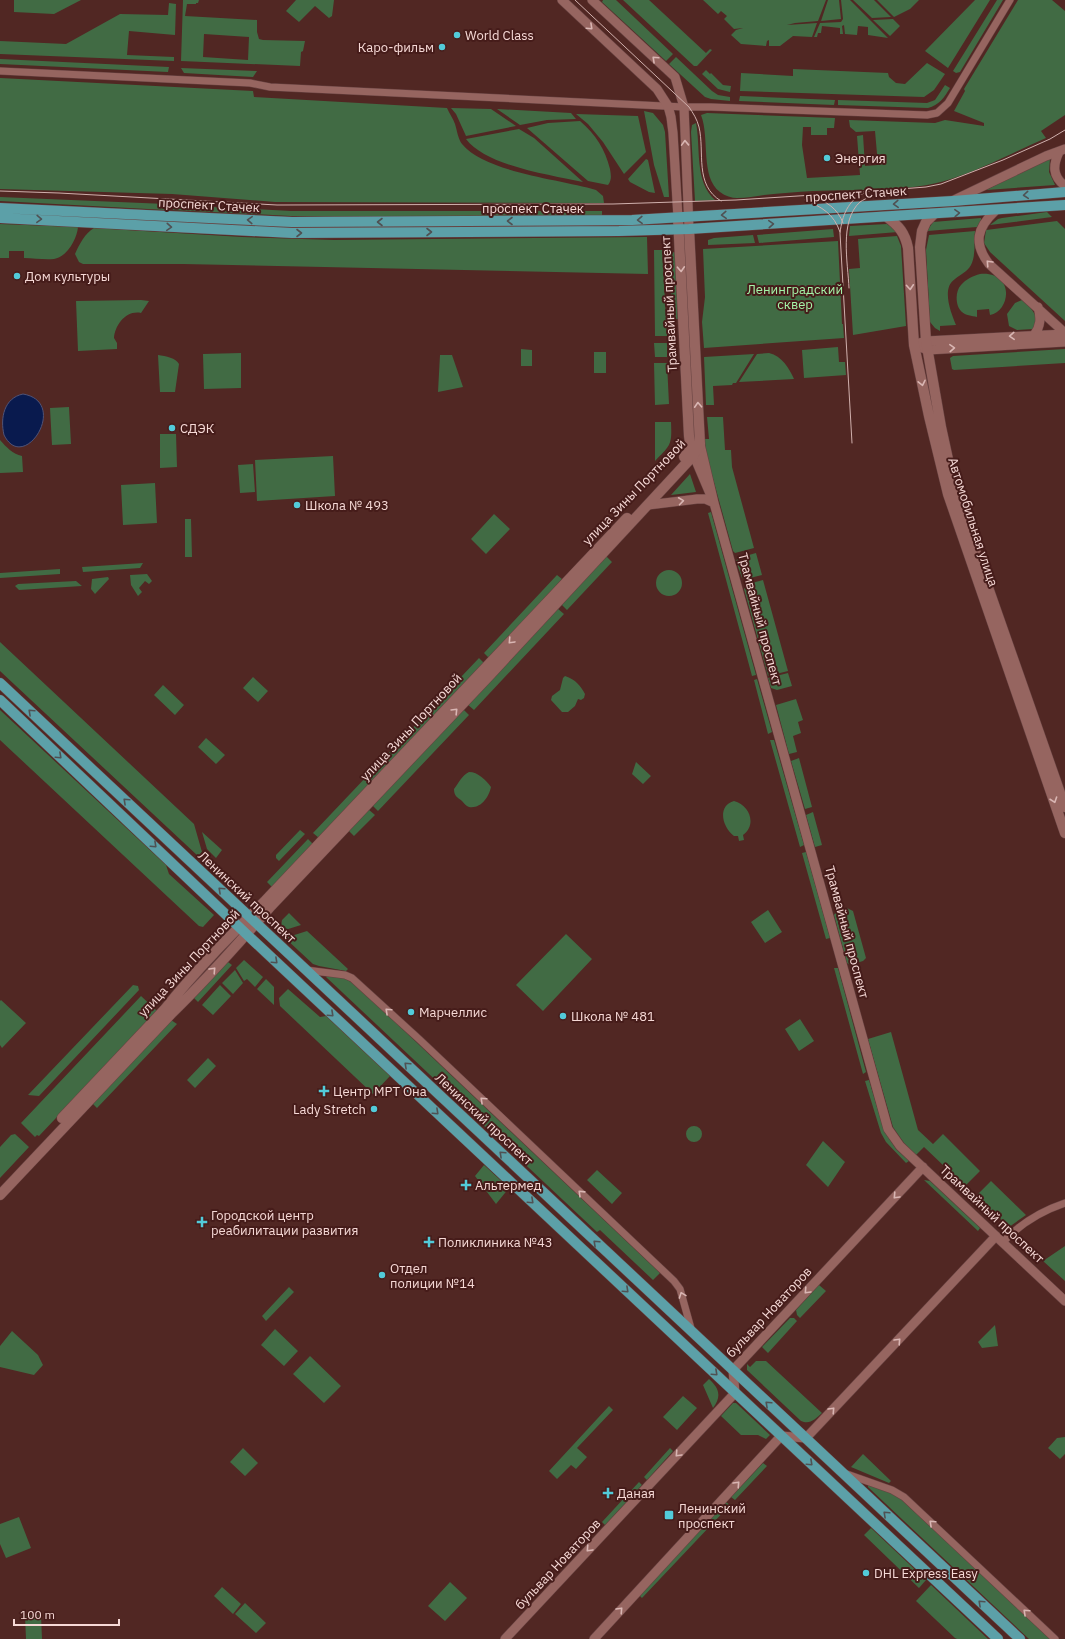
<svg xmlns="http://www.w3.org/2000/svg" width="1065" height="1639" viewBox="0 0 1065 1639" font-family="'IBM Plex Sans',sans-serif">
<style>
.green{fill:#416b44;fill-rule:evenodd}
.water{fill:#091a4e;stroke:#505377}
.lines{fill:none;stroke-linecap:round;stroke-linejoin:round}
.minor-casing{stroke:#674241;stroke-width:8}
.tertiary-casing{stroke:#674241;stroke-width:10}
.secondary-casing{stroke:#674241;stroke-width:11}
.primary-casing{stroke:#674241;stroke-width:11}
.minor{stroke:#966560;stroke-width:7}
.tertiary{stroke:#966560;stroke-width:9}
.secondary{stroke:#966560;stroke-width:10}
.primary{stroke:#5ca0a8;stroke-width:10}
.tram{stroke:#d0b0ad;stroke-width:1}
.oneway{stroke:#d9b6b3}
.oneway2{stroke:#4f5153}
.poi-dot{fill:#52cbd9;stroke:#461c1a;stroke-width:1.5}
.labels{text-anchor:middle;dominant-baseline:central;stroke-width:4;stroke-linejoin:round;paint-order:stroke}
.poi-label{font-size:13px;fill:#f6d9d6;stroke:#461c1a;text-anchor:start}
.street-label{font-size:13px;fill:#f6d9d6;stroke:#461c1a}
.park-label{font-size:13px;fill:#a5f5a9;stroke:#461c1a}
</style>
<rect width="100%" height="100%" fill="#512723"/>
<path class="green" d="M14 0H81L54 14 14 12Z
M183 0H199L198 3H196V4H187L185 16 257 20V32L259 39 263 40 305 41 303 51 301 52 300 66 181 61ZM204 34 249 37 248 60 203 57Z
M296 0H334L332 16 329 18 315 6 299 22 286 11Z
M603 0H616L673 54 666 61 602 2Z
M623 0H649L706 53 710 49 712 50 697 66H694Z
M703 0H826L818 21 795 23 787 25 817 23 812 37 793 36 780 46H769V40L767 41 766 46 741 44 731 35 736 30 743 28 734 29 724 19 727 16 721 11 718 14Z
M828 0H839L841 19 821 21Z
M841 0H850L888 38 868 35V27L858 26 857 35 845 34 844 25 842 26 843 34H840V28L822 26 821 33H818L817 37H814L820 23 841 22 843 19Z
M853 0H874L891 17 872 18Z
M877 0H919L910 9 894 17Z
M975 0H990L948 68 925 51Z
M997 0H1003L960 72 956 73 953 71Z
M1018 0H1052L1065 11V115L1041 131 1046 138C1014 152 983 169 951 179 907 193 858 189 813 191 797 192 780 193 764 195 756 196 746 198 737 198 732 198 725 196 720 192 700 177 710 138 701 115L707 113 835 118 834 128H827V135H811V127H803L802 145 807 178 860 175 857 136 863 135 865 166 878 165 875 131 856 132 850 127 849 120 935 123 945 120 984 126V123L954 111 965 91 964 89Z
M169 3 176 4 175 35 129 31 127 55 174 57V61L0 54V41L66 44 120 14 168 15Z
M893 19 900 26 890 36 873 20Z
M676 57 712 91 718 95 730 97V101L711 99 705 97 669 64Z
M0 59 169 67 168 72 0 64Z
M927 63 945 74 934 90 924 97 740 91 741 73 793 76V69L888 73 889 77 896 83 905 84Z
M181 68 257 71 253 77 184 73Z
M706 70 710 74 711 73 723 85 731 86 730 92 718 89 702 74Z
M0 78 253 91 254 97 447 108C449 113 453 118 455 124 457 130 458 139 462 144 486 173 560 179 596 190L603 196 604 203 275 202 172 194 0 189Z
M945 85 950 88C944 98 939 105 928 108L838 105V100L927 103 935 100Z
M740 96 835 100 834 105 739 101Z
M451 108 491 109 516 126 466 136 456 114Z
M497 109 571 113 576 119 547 120 520 125Z
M644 111 653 113 663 125 665 132 669 197H664L654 165Z
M576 114 638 116 646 152 624 174 603 142 588 124Z
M580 121C596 135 605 149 610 169 611 175 612 180 608 185L588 181 527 128 548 123Z
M696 123C701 148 694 181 715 200L695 201 691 132 692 125Z
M519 129 534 138 583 182C551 175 486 166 466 139Z
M1050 158 1049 172 1055 185 986 190Z
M646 159 648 160 655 193 649 192 630 182 628 179Z
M0 197 166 204V210L0 201Z
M174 205 291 211H602V215L335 217 291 216 173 210Z
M1047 212 1052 217 990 225 998 219 1002 218Z
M981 218V220L977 227 927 231 933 222Z
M1057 221 1065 229V321L990 252 984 243 986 230Z
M0 224 78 227C77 239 67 257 54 259 44 260 34 258 24 258V251H9V258H0Z
M887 224 898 232 849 236 850 226Z
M94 228 242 237 334 240 647 237 648 274 183 264H83L79 262 75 254C79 245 85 233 94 228Z
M833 229 834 237 759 243 757 235Z
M975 231C974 242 976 255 971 265 967 272 961 274 955 279 941 288 951 313 956 325L940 326V331L935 328 930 322 926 250 929 235Z
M753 235 755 243 708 245V240L714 238Z
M897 236 901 246 906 326 853 335 849 269 860 268 858 239Z
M838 241 842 324H843L844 338 704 348 702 322 705 297 703 249Z
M654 250H662L667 336H655Z
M675 252 678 319H672L669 253Z
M980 274C1015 271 1011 311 990 315L989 309 977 310V317C972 316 965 315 962 312 955 306 955 291 961 285 966 279 973 276 980 274Z
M141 300 149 301 141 313C126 310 115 325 114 338L117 343V349L78 351 76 301Z
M1022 300 1030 307 1038 319 1033 329 1017 330 1009 326 1007 314 1015 303Z
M654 343H667V357H655Z
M838 347 839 362H845L846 375 804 378 802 350Z
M521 349 532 350V366H521Z
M1065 349V363L954 370 952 369 950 358 953 356Z
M594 352H606V373H594Z
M241 353V388L204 389 203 354Z
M769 353C782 356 789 368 794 379L739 382 757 354Z
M754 354 736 383H733L732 385 713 386 714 405H706L704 357Z
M158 355C166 356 176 358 179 364L175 392H160Z
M440 355H452L463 387 438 392Z
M654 363H667L669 404 655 405Z
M69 407 71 444 52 445 50 408Z
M707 417H723L725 450H731L732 467 754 548 735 553 733 551 705 450V439H709Z
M655 422H671C672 445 671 445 655 461Z
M160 434H176L177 467 160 468Z
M0 440C6 447 13 454 22 456L23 472 0 473Z
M333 456 335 496 257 501 255 460Z
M253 464 255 492 240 493 238 465Z
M690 474 696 492 671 495Z
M155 483 157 523 123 525 121 485Z
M711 512 756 675 752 676 708 513Z
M494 514 510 529 486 554 471 539Z
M185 519H191L192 557H185Z
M756 553 762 575 746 579 742 578 736 561 738 558Z
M606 556 612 562 567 610 561 604Z
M143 563 140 568 83 572 82 567Z
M60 569V574L0 578V573Z
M656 583a13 13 0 1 1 26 0a13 13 0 1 1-26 0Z
M147 574 152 581 149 584 145 581 139 588 142 592 138 596 131 585 130 575Z
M557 575 562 579 489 658 484 653Z
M108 577 109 579 95 594 91 589 92 579Z
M763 580 788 671 768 676 744 589 748 584Z
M76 581 82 586 19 590 15 586 18 584Z
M557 608 564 614 474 710 467 704Z
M0 642 194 824 202 852 198 856 0 671Z
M479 658 484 663 319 838 313 833Z
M788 673 792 686 777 690 771 688 768 678Z
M565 676C576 680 580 685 585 694L584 698 581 700 578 699 575 706 568 712H562L551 700 552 696 560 690 563 678Z
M253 677 268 691 258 702 243 688Z
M757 679 772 732 768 734 754 680Z
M163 685 184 705 175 715 154 695Z
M796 699 803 720 798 722 801 733 793 736 797 752 789 754 776 705Z
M463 709 469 715 378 811 372 805Z
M0 710 166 865 169 874 214 915 203 927 199 926 0 740Z
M206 738 225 755 216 764 198 747Z
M770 740H774L804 845 800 847Z
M799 758 812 807 805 809 791 761Z
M636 762 651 776 643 784 632 774Z
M469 772C478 772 486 780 491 787 489 797 481 809 469 807 466 806 464 803 462 801 457 797 454 796 454 789 458 784 462 775 469 772Z
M734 801C750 805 757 825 743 835L744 840 739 841 738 836H734C722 827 717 806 734 801Z
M368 809 375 815 354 836 348 830Z
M813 812 822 845 815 847 806 815Z
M300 830 305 834 279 861 276 858V855Z
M202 832 222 850 216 858 207 849Z
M308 839 313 844 272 887 267 882Z
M806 852 830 938 826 939 802 853Z
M847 908 853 911 866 958 863 961 850 965 847 963 834 915 836 912Z
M768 910 782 932 765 943 751 922Z
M289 913 301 925 285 930 281 926 282 920Z
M307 931 348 969 346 971 319 966 313 964 285 938Z
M566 934 592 959 543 1011 516 985Z
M244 960 263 977 255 987 247 979 244 981 236 968Z
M228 962 232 965 198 1002 194 998Z
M834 968H838L866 1072 863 1074Z
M235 970 243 983 233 994 222 983Z
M328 975 344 978 356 985 660 1273 653 1280 600 1230 597 1232 326 977Z
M266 979 274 987V1005L257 989Z
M133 985 138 986 139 990 39 1096 28 1095Z
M220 985 231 996 213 1015 202 1005Z
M288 989 320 1017 326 1016 390 1076 373 1094 280 1006 279 998Z
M141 996 157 1011 39 1136 37 1135 35 1137 21 1123Z
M1 1000 26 1023 2 1048 0 1045V1001Z
M800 1019 814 1041 799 1051 785 1029Z
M171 1020 177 1024 97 1108 92 1103Z
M891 1032 918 1130 933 1144 943 1134 980 1171 965 1186 924 1147 916 1155 904 1143 893 1127 868 1039Z
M208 1058 216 1066 195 1088 187 1080Z
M869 1080 884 1131 896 1149 909 1161 906 1163 886 1142 881 1133 865 1081Z
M686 1134a8 8 0 1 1 16 0a8 8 0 1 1-16 0Z
M15 1134 29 1147 0 1178V1147L11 1135Z
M823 1141 845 1162 828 1187 806 1165Z
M484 1165 509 1188 496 1204 475 1176Z
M597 1170 622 1193 612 1204 587 1180Z
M924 1180 930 1181 980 1228 978 1231Z
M991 1181 1026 1215 1009 1227 976 1196Z
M1065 1246V1281L1043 1261Z
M819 1285 826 1291 800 1318 797 1315 796 1310Z
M289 1287 294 1292 266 1321 262 1316Z
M790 1318H794L797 1321 768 1353 762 1347Z
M995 1325 998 1346 982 1348 978 1342Z
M275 1329 298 1351 284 1366 261 1345Z
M12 1331 38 1355 43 1365 34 1375 0 1367V1346Z
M310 1356 341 1386 324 1403 293 1374Z
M756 1361H766L822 1413C815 1419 810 1425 801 1421L747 1370V1364L750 1367Z
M709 1379C719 1388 722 1396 713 1408L703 1385Z
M683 1396 697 1408 677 1430 663 1417Z
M733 1403H736L770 1435 766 1439 758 1435H741L721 1416Z
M609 1406 613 1410 577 1448 587 1457 576 1469 571 1465 557 1479 549 1471Z
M1065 1437V1454L1060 1459 1048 1448 1057 1438Z
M243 1448 258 1463 245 1476 230 1462Z
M670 1448 673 1451 647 1480 644 1477Z
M863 1454 891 1481 889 1483 851 1467Z
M763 1463 767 1466 735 1500 731 1497Z
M639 1482 642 1485 605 1525 602 1522Z
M868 1484 890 1492 901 1499 1050 1639H1029L868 1487Z
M726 1502 730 1505 642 1598 639 1595Z
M19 1517 31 1548 6 1558 0 1544V1524Z
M871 1528 926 1580 919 1588 864 1535Z
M450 1582 467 1598 445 1621 428 1606Z
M931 1585 988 1639H957L955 1638 916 1601Z
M222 1587 241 1604 233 1614 214 1596Z
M245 1603 266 1623 256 1633 235 1614Z
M41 1615 42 1639H26L25 1616Z"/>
<path class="water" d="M23 394C70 402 24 475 4 435 0 418 4 398 23 394Z"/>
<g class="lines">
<g class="minor-casing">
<path id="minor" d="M0 71 250 83 270 87 684 107H711L927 115 937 113 948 103 1010 0
M306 970 345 975 352 978 420 1040 674 1281 680 1289 692 1332
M1003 1242C1020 1224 1041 1211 1065 1203
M844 1473 892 1490 904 1497 1055 1639"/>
</g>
<g class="tertiary-casing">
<path id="tertiary" d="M562 0 657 89 668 106 671 117 673 133 678 218
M592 0 675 77 684 107 689 229
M1059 152C1053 165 1052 176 1065 186
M954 200 1046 156 1065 149
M995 211C977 228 973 243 989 264L1065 333
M1034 335C1041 326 1041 318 1038 307
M919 343 926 341 1065 334
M914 345 928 350 1065 342
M714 503 691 449 700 444 714 503 888 1129 900 1146 1065 1301
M648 505 697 499H705L714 503
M505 1639 735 1393 733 1370 923 1167
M594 1639 781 1436 806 1438 996 1236"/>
</g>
<g class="secondary-casing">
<path id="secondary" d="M934 214 926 222 922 231 920 247 926 341 941 427 956 496 1065 807
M887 217C899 226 905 233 908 248L914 345 929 416 948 494 1065 833
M678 218 689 436 691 449 684 457
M62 1118 165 1009C196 970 231 935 265 901L627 518
M0 1195 171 1014C206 980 239 943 271 906L489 676 693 456 700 444 689 229"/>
</g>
<g class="primary-casing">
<path id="primary" d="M0 208 292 222 632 220 953 201 1065 192
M0 218 292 233 619 231 689 229 1065 205
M0 683 1020 1639
M0 700 257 944 998 1639"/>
</g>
<use href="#minor" class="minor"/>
<use href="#tertiary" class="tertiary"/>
<use href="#secondary" class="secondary"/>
<use href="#primary" class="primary"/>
<path class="tram" d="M575 0 689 107C693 113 697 119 699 127 705 152 694 185 721 201
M0 191 59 193 277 205 613 204 736 200 875 191 926 187 941 184 1003 160 1050 139 1065 130
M812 198C826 200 838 209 843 223
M805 200C822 207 834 214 840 232
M849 288C848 263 839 221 860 202 863 200 867 198 871 196
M852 443 840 233C842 216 848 200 864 193"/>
</g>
<defs><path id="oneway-chevron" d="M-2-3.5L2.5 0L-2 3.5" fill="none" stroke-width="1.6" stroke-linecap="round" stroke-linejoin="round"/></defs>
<g class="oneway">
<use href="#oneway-chevron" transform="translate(590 27) rotate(43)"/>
<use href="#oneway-chevron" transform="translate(655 59) rotate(-137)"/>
<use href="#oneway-chevron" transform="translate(685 143) rotate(-92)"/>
<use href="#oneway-chevron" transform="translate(989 263) rotate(-133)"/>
<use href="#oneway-chevron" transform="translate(681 269) rotate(87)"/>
<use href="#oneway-chevron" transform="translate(910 287) rotate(86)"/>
<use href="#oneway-chevron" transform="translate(1012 336) rotate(177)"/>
<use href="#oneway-chevron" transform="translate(952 348) rotate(-3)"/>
<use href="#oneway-chevron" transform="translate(922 383) rotate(78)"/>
<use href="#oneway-chevron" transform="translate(698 405) rotate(-93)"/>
<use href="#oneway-chevron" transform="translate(681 501) rotate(-8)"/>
<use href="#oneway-chevron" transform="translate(511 641) rotate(133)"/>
<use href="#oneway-chevron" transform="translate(455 711) rotate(-46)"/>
<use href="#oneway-chevron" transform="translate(1054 800) rotate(71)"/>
<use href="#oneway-chevron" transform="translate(213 970) rotate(-47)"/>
<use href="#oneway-chevron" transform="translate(388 1011) rotate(-137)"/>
<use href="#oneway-chevron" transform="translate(483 1100) rotate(-137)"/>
<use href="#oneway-chevron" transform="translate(581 1193) rotate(-136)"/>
<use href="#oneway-chevron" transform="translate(896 1196) rotate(133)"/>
<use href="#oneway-chevron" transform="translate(807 1291) rotate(133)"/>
<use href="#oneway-chevron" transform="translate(682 1295) rotate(-110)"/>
<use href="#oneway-chevron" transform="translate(898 1341) rotate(-47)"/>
<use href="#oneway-chevron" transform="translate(832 1410) rotate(-47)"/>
<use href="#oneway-chevron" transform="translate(678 1454) rotate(133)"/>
<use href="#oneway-chevron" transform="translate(737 1484) rotate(-47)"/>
<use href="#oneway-chevron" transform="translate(932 1523) rotate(-137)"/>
<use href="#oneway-chevron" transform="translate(589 1549) rotate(133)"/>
<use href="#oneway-chevron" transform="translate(620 1610) rotate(-47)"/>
<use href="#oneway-chevron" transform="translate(1026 1612) rotate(-137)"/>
</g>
<g class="oneway2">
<use href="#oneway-chevron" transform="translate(1026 195) rotate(175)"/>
<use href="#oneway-chevron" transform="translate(896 204) rotate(177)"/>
<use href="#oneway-chevron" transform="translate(957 213) rotate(-3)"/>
<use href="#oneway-chevron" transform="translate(724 215) rotate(177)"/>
<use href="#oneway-chevron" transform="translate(39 219) rotate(2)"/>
<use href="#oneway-chevron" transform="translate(250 220) rotate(-177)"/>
<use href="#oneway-chevron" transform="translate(640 220) rotate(178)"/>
<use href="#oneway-chevron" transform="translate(510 221) rotate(180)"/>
<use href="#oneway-chevron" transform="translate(380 222) rotate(180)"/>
<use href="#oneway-chevron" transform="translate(771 224) rotate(-4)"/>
<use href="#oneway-chevron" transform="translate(169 227) rotate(4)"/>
<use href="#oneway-chevron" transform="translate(429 232)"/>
<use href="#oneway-chevron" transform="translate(299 233)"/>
<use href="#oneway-chevron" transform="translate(31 712) rotate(-137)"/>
<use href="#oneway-chevron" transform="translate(59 756) rotate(43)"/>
<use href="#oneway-chevron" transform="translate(126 801) rotate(-137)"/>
<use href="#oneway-chevron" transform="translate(154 845) rotate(43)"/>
<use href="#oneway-chevron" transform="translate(221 890) rotate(-137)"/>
<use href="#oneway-chevron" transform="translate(275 961) rotate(43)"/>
<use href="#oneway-chevron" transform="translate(331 1014) rotate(43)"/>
<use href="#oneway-chevron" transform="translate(407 1065) rotate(-137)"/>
<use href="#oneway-chevron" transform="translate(436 1112) rotate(43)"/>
<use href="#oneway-chevron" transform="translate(502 1154) rotate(-137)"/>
<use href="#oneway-chevron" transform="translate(531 1201) rotate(43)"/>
<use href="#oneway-chevron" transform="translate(596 1243) rotate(-137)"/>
<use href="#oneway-chevron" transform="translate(626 1290) rotate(43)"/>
<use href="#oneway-chevron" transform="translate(715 1373) rotate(43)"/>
<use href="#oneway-chevron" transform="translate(768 1404) rotate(-137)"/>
<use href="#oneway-chevron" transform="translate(810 1463) rotate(43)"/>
<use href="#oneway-chevron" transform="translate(886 1514) rotate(-137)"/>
<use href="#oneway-chevron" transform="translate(981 1603) rotate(-137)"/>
</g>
<g class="poi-dot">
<circle cx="457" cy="35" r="4"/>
<circle cx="442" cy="47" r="4"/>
<circle cx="827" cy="158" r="4"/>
<circle cx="17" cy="276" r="4"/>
<circle cx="172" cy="428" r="4"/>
<circle cx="297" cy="505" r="4"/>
<circle cx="411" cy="1012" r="4"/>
<circle cx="563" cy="1016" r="4"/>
<path d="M322 1085h4v4h4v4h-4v4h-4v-4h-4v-4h4z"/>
<circle cx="374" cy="1109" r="4"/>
<path d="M464 1179h4v4h4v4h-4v4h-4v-4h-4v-4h4z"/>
<path d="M200 1216h4v4h4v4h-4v4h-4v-4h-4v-4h4z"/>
<path d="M427 1236h4v4h4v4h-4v4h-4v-4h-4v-4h4z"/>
<circle cx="382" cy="1275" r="4"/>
<path d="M606 1487h4v4h4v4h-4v4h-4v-4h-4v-4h4z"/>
<rect x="664" y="1510" width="10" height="10" rx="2"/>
<circle cx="866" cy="1573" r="4"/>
</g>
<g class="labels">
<g class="poi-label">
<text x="465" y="35">World Class</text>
<text x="434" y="47" text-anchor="end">Каро-фильм</text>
<text x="835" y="158">Энергия</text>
<text x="25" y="276">Дом культуры</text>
<text x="180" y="428">СДЭК</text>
<text x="305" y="505">Школа № 493</text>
<text x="419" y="1012">Марчеллис</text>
<text x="571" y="1016">Школа № 481</text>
<text x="333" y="1091">Центр МРТ Она</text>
<text x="366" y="1109" text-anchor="end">Lady Stretch</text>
<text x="475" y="1185">Альтермед</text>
<text x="211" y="1215">Городской центр<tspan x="211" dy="15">реабилитации развития</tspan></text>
<text x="438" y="1242">Поликлиника №43</text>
<text x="390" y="1268">Отдел<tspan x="390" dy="15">полиции №14</tspan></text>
<text x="617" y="1493">Даная</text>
<text x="678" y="1508">Ленинский<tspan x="678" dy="15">проспект</tspan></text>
<text x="874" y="1573">DHL Express Easy</text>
</g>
<g class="street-label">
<text transform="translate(856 194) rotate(-4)">проспект Стачек</text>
<text transform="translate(209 205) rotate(3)">проспект Стачек</text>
<text x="533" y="208">проспект Стачек</text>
<text transform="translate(669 304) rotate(-93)">Трамвайный проспект</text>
<text transform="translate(634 492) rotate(-46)">улица Зины Портновой</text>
<text transform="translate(973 522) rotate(72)">Автомобильная улица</text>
<text transform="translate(760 619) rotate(75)">Трамвайный проспект</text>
<text transform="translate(411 727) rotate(-47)">улица Зины Портновой</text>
<text transform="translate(247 897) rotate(43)">Ленинский проспект</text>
<text transform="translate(847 932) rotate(75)">Трамвайный проспект</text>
<text transform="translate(189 963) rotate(-47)">улица Зины Портновой</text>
<text transform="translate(484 1119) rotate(43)">Ленинский проспект</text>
<text transform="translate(992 1214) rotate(43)">Трамвайный проспект</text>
<text transform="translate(769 1312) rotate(-47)">бульвар Новаторов</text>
<text transform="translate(558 1564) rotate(-47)">бульвар Новаторов</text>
</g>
<g class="park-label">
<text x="795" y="289">Ленинградский<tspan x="795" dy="15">сквер</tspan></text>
</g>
</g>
<path d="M14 1619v6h105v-6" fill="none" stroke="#f6d9d6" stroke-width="2"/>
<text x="20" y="1619" font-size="12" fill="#f6d9d6" stroke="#461c1a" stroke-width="3" paint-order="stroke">100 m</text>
</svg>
